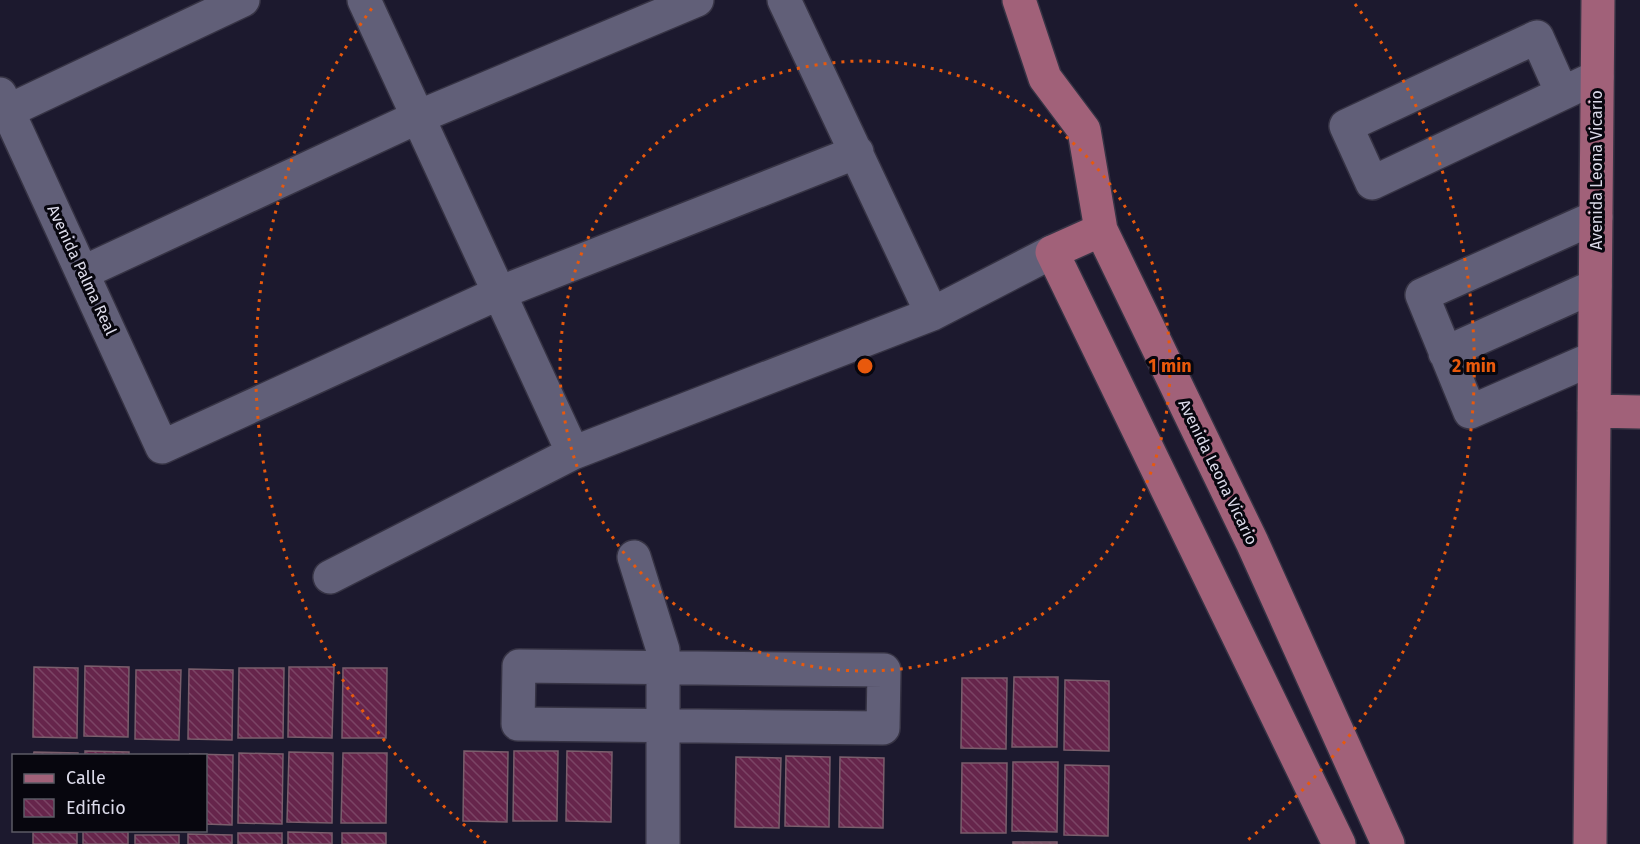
<svg xmlns="http://www.w3.org/2000/svg" width="1640" height="844" viewBox="0 0 1640 844" font-family="'Fira Sans',sans-serif">
<style>
.building{fill:url(#building-back-hatch);stroke:#7a5e6c;stroke-width:1.5}
.lines{fill:none;stroke-linecap:round;stroke-linejoin:round}
.minor-casing{stroke:#363344;stroke-width:36}
.major-casing{stroke:#363344;stroke-width:36}
.minor{stroke:#615f78;stroke-width:33}
.major{stroke:#a16179;stroke-width:33}
.ring{fill:none;stroke:#e8590c;stroke-width:3;stroke-dasharray:3 6}
.labels{text-anchor:middle;dominant-baseline:central;stroke-width:6;stroke-linejoin:round;paint-order:stroke}
.street-label{font-size:16px;fill:#dcdbea;stroke:#07060e}
.centre{fill:#e8590c;stroke:#07060e;stroke-width:3}
.ring-label{font-size:18px;text-anchor:middle;font-weight:bold;fill:#e8590c;stroke:#07060e;stroke-width:6;stroke-linejoin:round;paint-order:stroke}
</style>
<defs>
<pattern id="building-back-hatch" width="6" height="6" patternUnits="userSpaceOnUse" patternTransform="scale(1.5)"><rect width="6" height="6" fill="#66254b"/><path d="M-1 5l2 2M0 0l6 6M5-1l2 2" fill="none" stroke="#7b4465"/></pattern>
</defs>
<rect width="100%" height="100%" fill="#1c192e"/>
<path class="building" d="M85 666 129 667 128 737 84 736Z
M34 667 78 668 77 738 33 737Z
M289 667H334L332 738 288 737Z
M239 668H284L283 738H238Z
M343 668H387L386 738H342Z
M189 669 233 670 232 740 188 739Z
M136 670H181L179 740 135 739Z
M1014 677H1058L1057 747H1012Z
M962 678H1007L1006 749 961 748Z
M1065 680 1109 681V751L1064 750Z
M85 751 129 752V756H85Z
M464 751 508 752 507 822 463 821Z
M514 751H558L557 821H513Z
M567 751 612 752 611 822 566 821Z
M34 752 78 753V756H33Z
M289 752 333 753 332 823 287 822Z
M239 753 283 754 282 824 238 823Z
M343 753H387L386 823H341Z
M189 754 233 755 232 825 206 824V756Z
M786 756 830 757 829 827 785 826Z
M736 757 781 758 779 828 735 827Z
M840 757 884 758 883 828 839 827Z
M1013 762H1058L1057 832 1012 831Z
M962 763H1007L1006 833H961Z
M1065 765 1109 766 1108 836 1064 835Z
M83 831 128 832V844H83Z
M33 832 77 833V844H33Z
M288 832 332 833V844H288Z
M238 833H282V844H238Z
M342 833H386V844H342Z
M188 834 232 835V844H188Z
M135 835H179V844H135Z
M1013 842H1057V844H1013Z"/>
<g class="lines">
<g class="minor-casing">
<path id="minor" d="M364 0 573 453
M784 0 932 314
M1562 93 1537 37 1346 126 1372 183 1597 77
M0 94 162 447 499 293 857 152
M8 111 243 0
M84 272 418 117 697 0
M1445 353 1595 286
M1594 358 1470 412 1422 295 1596 217
M634 557 663 650V844
M330 577 573 453 932 314 1052 252
M519 666 884 670 883 728 518 724Z"/>
</g>
<g class="major-casing">
<path id="major" d="M1019 0 1045 78 1084 130 1101 230 1252 542 1388 844
M1101 230 1052 252 1339 844
M1594 411 1640 412
M1590 844 1598 0"/>
</g>
<use href="#minor" class="minor"/>
<use href="#major" class="major"/>
</g>
<g class="ring">
<circle cx="865" cy="366" r="305"/>
<path d="M486 843A609 609 0 0 1 375 4M1355 4A609 609 0 0 1 1244 843"/>
</g>
<g class="labels">
<g class="street-label">
<text transform="translate(1596 170) rotate(-90)">Avenida Leona Vicario</text>
<text transform="translate(82 270) rotate(65)">Avenida Palma Real</text>
<text transform="translate(1218 472) rotate(64)">Avenida Leona Vicario</text>
</g>
</g>
<circle cx="865" cy="366" r="9" class="centre"/>
<g class="ring-label">
<text x="1170" y="372">1 min</text>
<text x="1474" y="372">2 min</text>
</g>
<rect x="12" y="754" width="195" height="78" fill="#07060e" stroke="#5c5b66" stroke-width="1.5"/>
<rect x="24" y="774" width="30" height="9" fill="#a16179" stroke="#5c5b66" stroke-width="1.5"/>
<text x="66" y="784" font-size="18" fill="#dcdbea">Calle</text>
<rect x="24" y="799" width="30" height="18" fill="url(#building-back-hatch)" stroke="#5c5b66" stroke-width="1.5"/>
<text x="66" y="814" font-size="18" fill="#dcdbea">Edificio</text>
</svg>
